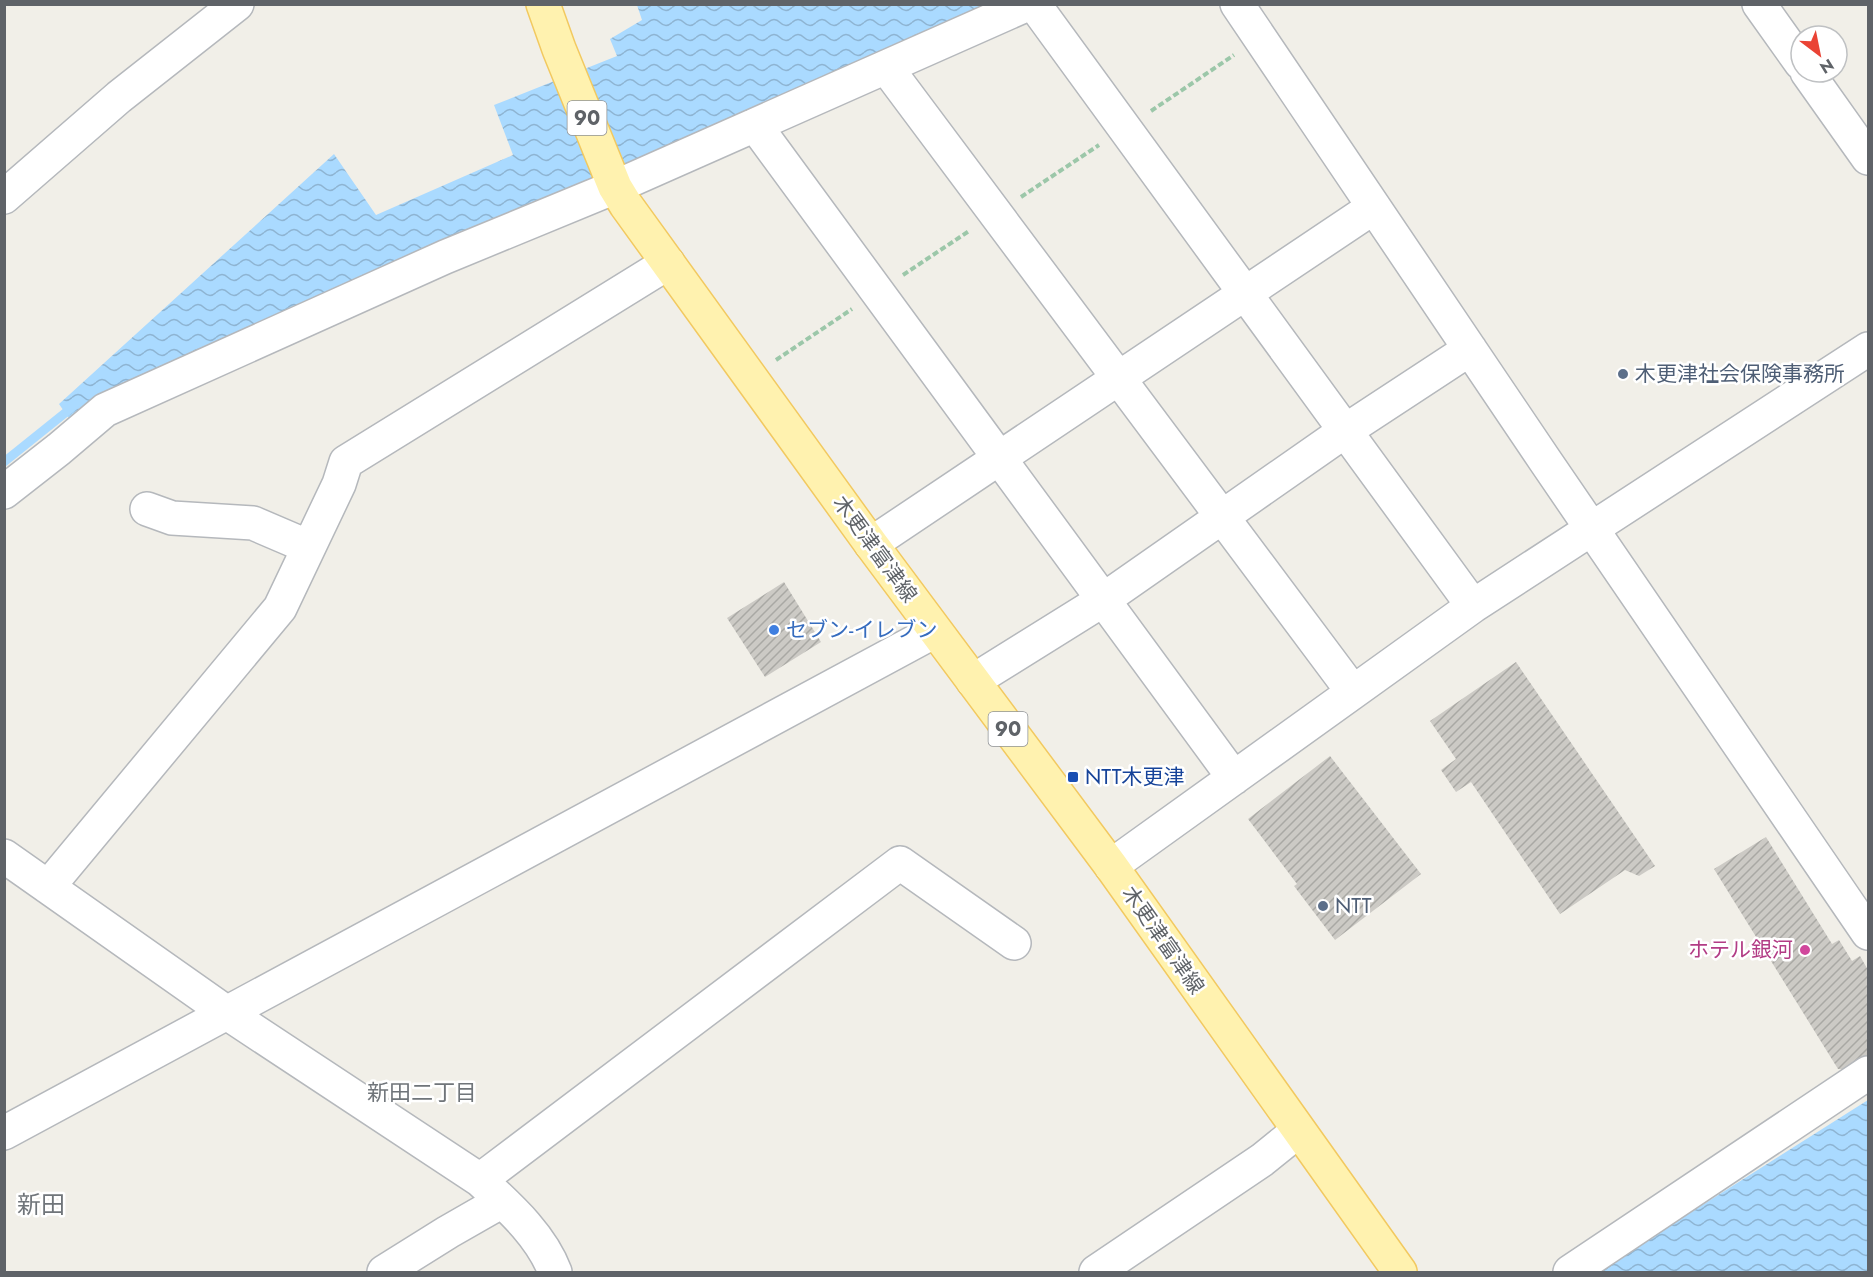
<svg xmlns="http://www.w3.org/2000/svg" width="1873" height="1277" viewBox="0 0 1873 1277" font-family="Jost,'Noto Sans JP',sans-serif">
<style>
.water{fill:url(#water-waves)}
.lines{fill:none;stroke-linecap:round;stroke-linejoin:round}
.stream{stroke:#aadaff;stroke-width:9}
.building{fill:url(#building-hatch)}
.minor-casing{stroke:#b5b8bc;stroke-width:36}
.major-casing{stroke:#f2c960;stroke-width:36}
.path{stroke:#9cc7a9;stroke-width:4;stroke-dasharray:6 3;stroke-linecap:butt}
.minor{stroke:#fff;stroke-width:33}
.major{stroke:#fff2af;stroke-width:33}
.service-dot{fill:#5c6f8a;stroke:#fff;stroke-width:2}
.shop-dot{fill:#3f7fe0;stroke:#fff;stroke-width:2}
.transit-dot{fill:#1a4fb4;stroke:#fff;stroke-width:2}
.hotel-dot{fill:#d1479c;stroke:#fff;stroke-width:2}
.labels{text-anchor:middle;dominant-baseline:central;stroke-width:5;stroke-linejoin:round;paint-order:stroke}
.shield{fill:#fff;stroke:#8f9295;stroke-width:1.5}
.shield-label{font-size:20px;font-weight:bold;fill:#5f6368}
.service-label{font-size:21px;fill:#4e5e75;stroke:#fff;text-anchor:start}
.street-label{font-size:21px;fill:#5f6368;stroke:#fff}
.shop-label{font-size:21px;fill:#366cbe;stroke:#fff;text-anchor:start}
.transit-label{font-size:21px;fill:#164399;stroke:#fff;text-anchor:start}
.hotel-label{font-size:21px;fill:#b23c85;stroke:#fff;text-anchor:end}
.neighbourhood-label{font-size:22px;fill:#70757a;stroke:#fff}
.quarter-label{font-size:24px;fill:#70757a;stroke:#fff}
</style>
<defs>
<pattern id="water-waves" width="16" height="10" patternUnits="userSpaceOnUse" patternTransform="scale(1.5)"><rect width="16" height="10" fill="#aadaff"/><path d="M0 5q4-4 8 0t8 0" fill="none" stroke="#8eb4d2"/></pattern>
<pattern id="building-hatch" width="6" height="6" patternUnits="userSpaceOnUse" patternTransform="scale(1.5)"><rect width="6" height="6" fill="#cccac5"/><path d="M-1 1l2-2M0 6l6-6M5 7l2-2" fill="none" stroke="#a9a8a4"/></pattern>
</defs>
<rect width="100%" height="100%" fill="#f1efe8"/>
<path class="water" d="M637 5H997L70 420 59 404 334 154 376 215 513 155 494 105 617 56 610 39 642 20Z
M1868 1100V1272H1597Z"/>
<g class="lines">
<path class="stream" d="M4 462 75 405"/>
</g>
<path class="building" d="M784 582 821 642 765 677 727 618Z
M1516 662 1655 866 1639 876 1625 870 1560 914 1471 782 1456 792 1441 770 1456 759 1430 721Z
M1330 756 1421 874 1335 940 1294 886 1297 884 1248 819Z
M1766 837 1832 944 1839 940 1852 961 1860 956 1868 970V1065L1861 1070 1838 1069 1714 869Z"/>
<g class="lines">
<g class="minor-casing">
<path id="minor" d="M1034 4 1473 606
M1237 4 1544 459 1868 933
M1759 4 1801 63
M886 67 1353 692
M1807 72 1868 158
M755 125 1234 778
M4 197 119 97 237 4
M4 492 59 449 105 410 445 257 615 187 1028 4
M147 509 172 518 253 523 309 547
M871 544 1374 207
M973 681 1103 600 1345 431 1470 349
M4 856 227 1013 480 1180C509 1207 541 1235 555 1272
M1111 866 1473 606 1868 349
M48 887 280 608 339 484 346 462 668 263
M4 1133 935 631
M480 1180 900 863 1014 943
M384 1272 448 1232 502 1201
M1096 1272 1262 1160 1298 1131
M1570 1272 1868 1073"/>
</g>
<g class="major-casing">
<path id="major" d="M543 4 559 49 615 187 626 205 871 544 1111 866 1400 1272"/>
</g>
<path class="path" d="M1151 111 1234 55
M1021 197 1099 145
M903 275 969 231
M776 360 852 309"/>
<use href="#minor" class="minor"/>
<use href="#major" class="major"/>
</g>
<g class="service-dot">
<circle cx="1623" cy="374" r="6"/>
<circle cx="1323" cy="906" r="6"/>
</g>
<circle class="shop-dot" cx="774" cy="630" r="6"/>
<rect class="transit-dot" x="1067" y="771" width="12" height="12" rx="3"/>
<circle class="hotel-dot" cx="1805" cy="950" r="6"/>
<g class="labels">
<g class="shield">
<rect x="567.5" y="101" width="39" height="34" rx="4.5"/>
<rect x="988.5" y="712" width="39" height="34" rx="4.5"/>
</g>
<g class="shield-label">
<text x="587" y="118">90</text>
<text x="1008" y="729">90</text>
</g>
<g class="service-label">
<text x="1635" y="374">木更津社会保険事務所</text>
<text x="1335" y="906">NTT</text>
</g>
<g class="street-label">
<text transform="translate(875 549) rotate(54)">木更津富津線</text>
<text transform="translate(1163 940) rotate(55)">木更津富津線</text>
</g>
<g class="shop-label">
<text x="786" y="630">セブン-イレブン</text>
</g>
<g class="transit-label">
<text x="1085" y="777">NTT木更津</text>
</g>
<g class="hotel-label">
<text x="1793" y="950">ホテル銀河</text>
</g>
<g class="neighbourhood-label">
<text x="422" y="1092">新田二丁目</text>
</g>
<g class="quarter-label">
<text x="41" y="1204">新田</text>
</g>
</g>
<rect width="1873" height="1277" fill="none" stroke="#5f6368" stroke-width="12"/>
<g transform="translate(1819 54) rotate(148)"><circle r="28" fill="#ffffff" stroke="#bfc1c3" stroke-width="1.5"/>
<path d="M0-4.5L10 22L0 15L-10 22Z" fill="#ea4335"/>
<text y="-9" font-size="16" font-weight="bold" text-anchor="middle" fill="#5f6368">N</text>
</g>
</svg>
